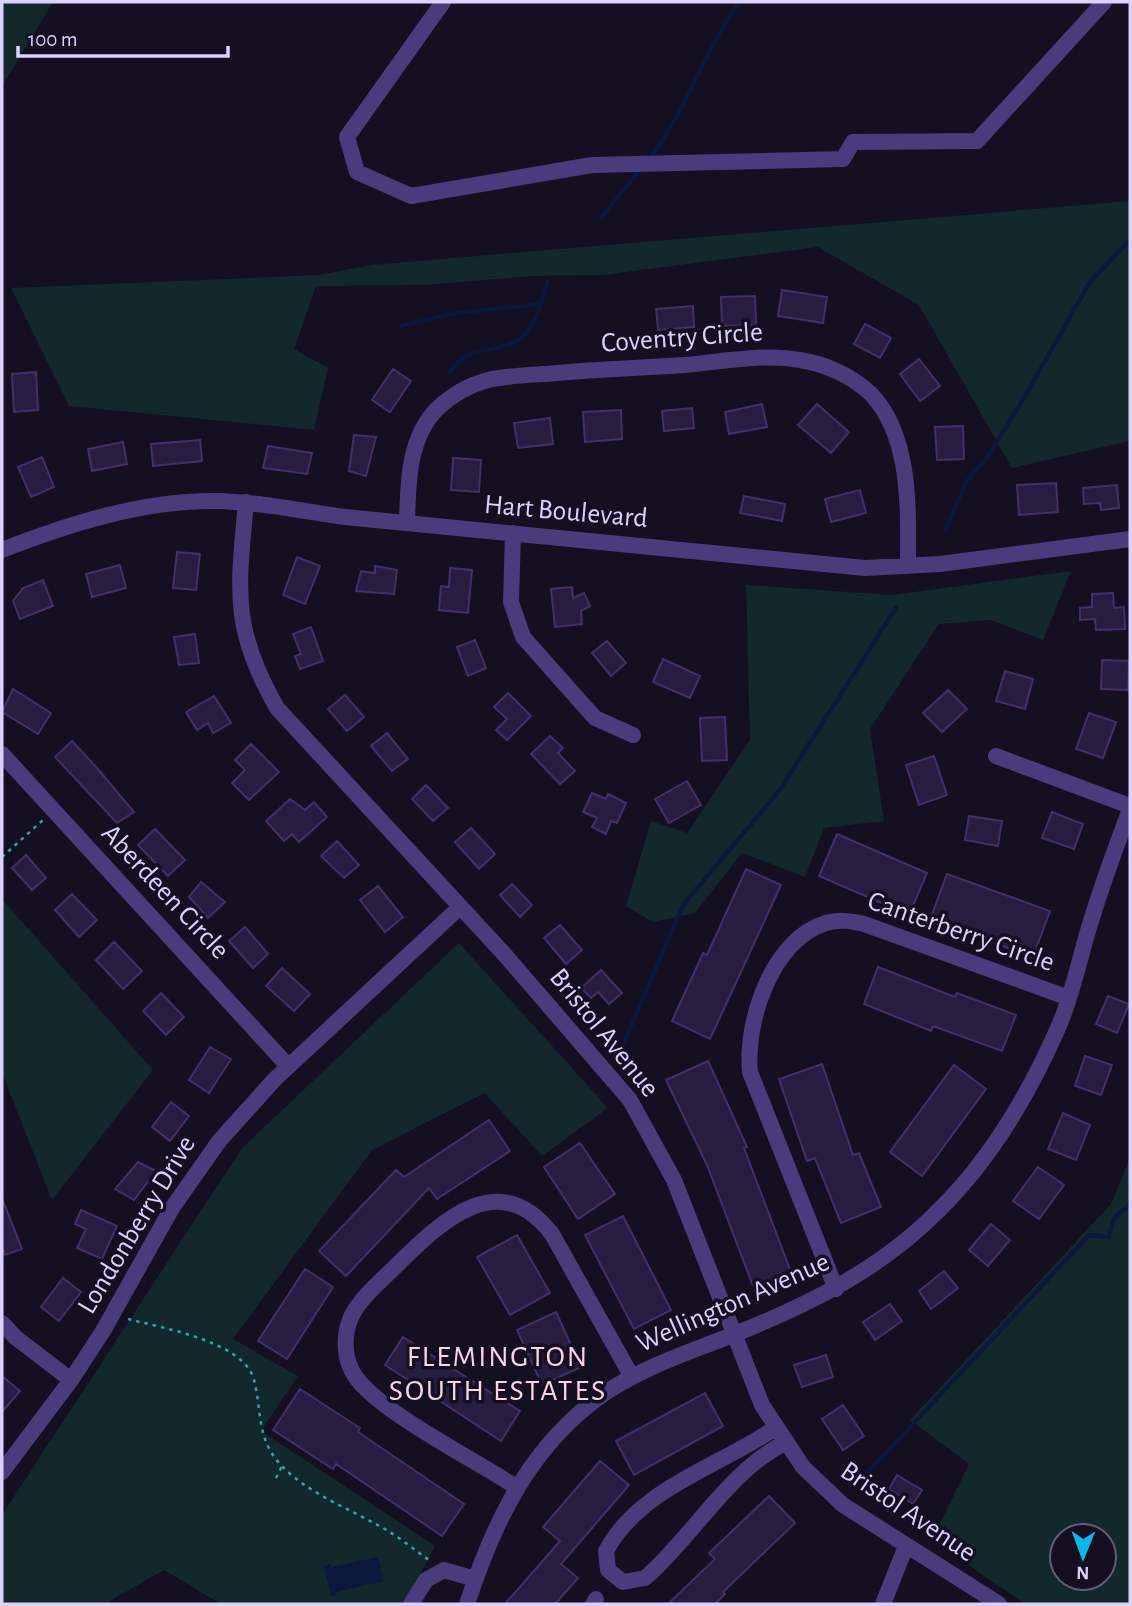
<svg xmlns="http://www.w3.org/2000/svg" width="1132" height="1606" viewBox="0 0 1132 1606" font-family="'Alegreya Sans',sans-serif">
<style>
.green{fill:#12282a;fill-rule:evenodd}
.water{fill:#0c173c}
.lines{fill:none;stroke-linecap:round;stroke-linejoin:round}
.stream{stroke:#0c173c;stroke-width:4.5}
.building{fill:#291c41;stroke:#442f6b;stroke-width:2}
.path{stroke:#35a2ac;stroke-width:2.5;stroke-dasharray:3.5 5;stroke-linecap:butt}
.minor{stroke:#483c7d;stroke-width:16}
.labels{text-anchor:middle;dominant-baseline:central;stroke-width:7;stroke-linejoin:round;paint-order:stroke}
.street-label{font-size:28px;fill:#dcd1fc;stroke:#140f21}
.neighbourhood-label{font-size:30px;letter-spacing:2px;fill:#fcd3e7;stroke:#140f21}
</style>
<rect width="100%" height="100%" fill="#140f21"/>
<path class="green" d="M2 2H53L2 86Z
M1130 201V441L1012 468 919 305 818 247 603 275 532 276 424 285 316 286 294 349 328 368 314 430 69 406 11 288 319 275 371 265Z
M1071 571 1043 640 991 620 939 624 870 729 884 821 824 828 805 877 742 853 695 913 653 922 626 906 651 821 687 833 750 740 746 585 892 595Z
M2 899 153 1070 52 1200 2 1073Z
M459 943 608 1108 542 1156 485 1093 372 1150 233 1339 298 1376 261 1431 435 1546 405 1604H221L164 1570 105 1604H2V1515L242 1148Z
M1130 1158V1604H1025L932 1540 969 1464 910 1420 1111 1204ZM1062 1536H1104V1578H1062Z"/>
<path class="water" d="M378 1557 384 1581 336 1592 337 1595 331 1596 324 1566 330 1564 331 1567Z"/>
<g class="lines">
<path class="stream" d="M648 160C686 112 704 52 739 2
M601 218 640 170
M401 326 455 313 541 304
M450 373C463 342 507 356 526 334 537 320 542 299 547 282
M945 530 967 481 987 457 1021 403 1090 282 1130 240
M622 1047 683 905 779 791 896 608
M1130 1189V1190
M858 1483 1089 1235 1109 1237 1114 1218 1130 1204"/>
</g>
<path class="building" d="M782 290 827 297 823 323 778 316Z
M755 296 756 325 722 326 721 297Z
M693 306 694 327 658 330 656 309Z
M865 324 891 338 880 358 854 344Z
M919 359 940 386 920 401 900 374Z
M393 369 411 381 390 412 372 400Z
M36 372 38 410 14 412 12 374Z
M762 404 767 427 729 434 725 412Z
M817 404 849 432 831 453 798 425Z
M692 408 694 428 664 431 662 411Z
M621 410 622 439 585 442 583 412Z
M550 418 553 444 518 448 514 423Z
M963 426 964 459 937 460 935 427Z
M354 435 376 437 366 476 349 471Z
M200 440 202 461 153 466 151 444Z
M123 442 127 464 92 471 88 449Z
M268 446 312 453 307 474 263 468Z
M42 457 54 487 31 497 18 467Z
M453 458 481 460 479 492 451 490Z
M1056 483 1058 512 1019 515 1017 485Z
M1117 485 1119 508 1101 510 1100 503 1084 504 1083 488Z
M860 490 866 513 831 522 825 499Z
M744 496 785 504 782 521 740 513Z
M177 552 200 554 196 590 173 588Z
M297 557 320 566 305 604 283 595Z
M120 565 126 588 92 597 86 574Z
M375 566 397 570 394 594 356 591 361 571 375 573Z
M450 568 472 570 468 613 439 610 441 586 449 587Z
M43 580 53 606 20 619 13 601 23 588Z
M572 587 573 598 584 593 590 606 581 611 582 624 555 627 551 589Z
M1113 593 1114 608 1124 607 1125 629 1096 630 1095 619 1080 620V608L1092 607V594Z
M311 627 323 661 300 669 295 656 301 654 293 634Z
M195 634 199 663 179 665 174 637Z
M475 640 486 668 468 676 457 647Z
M607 641 626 663 611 676 592 653Z
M663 659 700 676 690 698 653 682Z
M1102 660 1129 661 1128 690 1101 689Z
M1005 671 1033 679 1025 709 996 701Z
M13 689 51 713 38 734 2 712Z
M948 690 967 709 942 732 923 713Z
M508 693 531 716 507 740 496 730 507 719 494 707Z
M345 695 364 717 347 731 328 709Z
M214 696 231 723 213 733 208 723 197 730 186 712Z
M1089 713 1116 722 1103 758 1076 749Z
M725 717 727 760 702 761 700 718Z
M387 733 408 759 392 771 371 746Z
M550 736 563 748 558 753 575 771 560 784 531 754Z
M72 741 97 768 134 812 117 823 55 757Z
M251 744 279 772 249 800 232 783 245 770 235 760Z
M934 756 947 795 919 805 906 765Z
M687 781 701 805 669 823 655 799Z
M426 785 448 808 433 821 412 799Z
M592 793 606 799 608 794 626 803 617 823 611 821 606 834 592 827 597 818 583 812Z
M290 799 305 810 314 802 327 817 299 842 292 834 284 841 266 821Z
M1052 812 1083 824 1074 849 1042 838Z
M969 816 1002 821 998 846 965 840Z
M471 828 495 854 479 869 455 842Z
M155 829 185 860 168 876 138 845Z
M837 834 927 873 909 915 819 876Z
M337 841 359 865 344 878 321 856Z
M26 855 46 878 32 890 12 868Z
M746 869 781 885 710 1039 672 1021 703 953 707 955Z
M947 874 1050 911 1033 957 930 920Z
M201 882 225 902 208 918 189 897Z
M512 884 532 905 520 917 500 895Z
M378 886 403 917 385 932 360 900Z
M72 894 97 920 79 937 55 910Z
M560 925 582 950 566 964 544 938Z
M245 927 268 954 253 968 229 941Z
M114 942 142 971 123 989 96 960Z
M878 967 955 997 957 993 1016 1015 1002 1051 933 1026 931 1031 864 1004Z
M282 968 310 994 294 1011 266 986Z
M601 970 622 993 609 1004 598 992 591 998 581 988Z
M161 993 184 1017 166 1035 143 1011Z
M1108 996 1129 1004 1117 1033 1096 1024Z
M210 1047 231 1059 209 1093 189 1080Z
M1085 1056 1112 1065 1101 1095 1075 1086Z
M708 1061 747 1147 744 1148 791 1272 753 1286 707 1165 666 1080Z
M822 1064 853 1155 859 1153 881 1207 841 1223 815 1158 807 1161 779 1079Z
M954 1065 986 1089 922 1176 890 1152Z
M171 1102 189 1116 170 1141 152 1127Z
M1063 1113 1090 1125 1076 1160 1048 1149Z
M489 1120 510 1151 437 1199 429 1188 346 1276 319 1251 396 1170 404 1177Z
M580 1143 615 1194 578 1219 544 1167Z
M138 1162 156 1171 134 1200 115 1189Z
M1038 1167 1064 1185 1039 1219 1013 1201Z
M2 1198 22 1249 5 1255 2 1246Z
M81 1210 117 1226 102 1259 77 1248 86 1229 75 1224Z
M623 1216 671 1310 634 1329 585 1235Z
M991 1224 1010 1240 988 1266 969 1250Z
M517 1235 550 1293 510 1315 477 1257Z
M305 1269 333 1287 287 1359 258 1341Z
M944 1271 958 1288 931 1309 919 1291Z
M63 1278 81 1292 59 1321 41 1307Z
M890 1304 902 1321 875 1340 863 1322Z
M556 1312 581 1367 542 1385 517 1330Z
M403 1337 520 1411 501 1441 385 1365Z
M826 1355 833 1377 802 1387 794 1365Z
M2 1376 20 1391 2 1412Z
M300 1389 360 1428 358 1432 464 1504 442 1536 336 1464 333 1469 273 1430Z
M705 1393 723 1426 634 1475 616 1441Z
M843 1405 864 1436 843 1450 822 1419Z
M600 1461 629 1485 561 1564 578 1578 555 1604H505L560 1541 543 1527Z
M897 1475 922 1490 913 1504 889 1489Z
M769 1496 795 1523 723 1592 725 1594 715 1604H668L715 1559 709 1553Z"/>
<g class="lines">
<path class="path" d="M2 857 43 820
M128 1319C161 1328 244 1341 254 1380 262 1410 256 1439 281 1465 307 1493 348 1508 381 1527 398 1536 413 1549 429 1560
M276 1478 282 1466"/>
<path class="minor" d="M443 2 347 137 357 172 411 196 592 165 843 159 853 142 977 141 1104 2
M246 502C238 590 231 628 277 708L505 955 630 1100 674 1180 762 1405 803 1467 843 1505 999 1604
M407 523C408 484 408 437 438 408 452 395 469 385 488 380 511 375 534 375 557 373 599 369 641 368 684 365 721 362 763 353 800 360 826 364 852 376 871 394 912 437 908 511 908 566
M513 533 511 602 523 637 595 718 633 735
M2 550C68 524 144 500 216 501 260 502 302 511 345 517L865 568 940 564 1130 539
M2 754 288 1066
M996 756 1130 806
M836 1289 750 1072C745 1022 772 939 826 923 839 919 851 921 864 924L1069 998
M2 1323 15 1337 71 1380
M775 1428C721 1466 639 1488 606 1551L608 1570 623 1582 645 1578C693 1537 728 1471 785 1443
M2 1472 71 1380 103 1331 172 1208 220 1140 275 1079 460 907
M516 1487C476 1460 379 1412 355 1376 343 1358 343 1334 352 1315 362 1296 383 1279 398 1264 443 1220 499 1166 552 1234L632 1377
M411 1604 426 1580 444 1570 475 1579
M467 1604C494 1521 531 1444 605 1393 645 1366 690 1352 735 1334 810 1304 881 1269 939 1210 991 1159 1029 1094 1058 1028 1074 992 1080 954 1092 918 1103 881 1117 845 1130 809
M593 1604 596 1599
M883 1604 906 1546"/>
</g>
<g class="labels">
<g class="street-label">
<text transform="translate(682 338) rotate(-4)">Coventry Circle</text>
<text transform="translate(566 512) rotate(5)">Hart Boulevard</text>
<text transform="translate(165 892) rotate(47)">Aberdeen Circle</text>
<text transform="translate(961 932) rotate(19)">Canterberry Circle</text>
<text transform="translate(604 1033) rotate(51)">Bristol Avenue</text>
<text transform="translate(137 1225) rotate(-59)">Londonberry Drive</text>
<text transform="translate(733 1303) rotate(-24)">Wellington Avenue</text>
<text transform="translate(908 1512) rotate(34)">Bristol Avenue</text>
</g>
<g class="neighbourhood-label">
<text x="498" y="1357">FLEMINGTON<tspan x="498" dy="34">SOUTH ESTATES</tspan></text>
</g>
</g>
<rect width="1132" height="1606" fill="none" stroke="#dcd1fc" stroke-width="7"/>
<g transform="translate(1083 1557) rotate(181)"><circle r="33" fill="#140f21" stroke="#645d79" stroke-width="2"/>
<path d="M0-5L12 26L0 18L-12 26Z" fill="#0eb6eb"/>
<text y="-10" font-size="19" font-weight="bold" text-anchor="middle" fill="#dcd1fc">N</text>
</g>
<path d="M18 46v10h210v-10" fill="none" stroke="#dcd1fc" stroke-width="3.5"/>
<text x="28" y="46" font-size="21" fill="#dcd1fc" stroke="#140f21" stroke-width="5" paint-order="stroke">100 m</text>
</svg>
